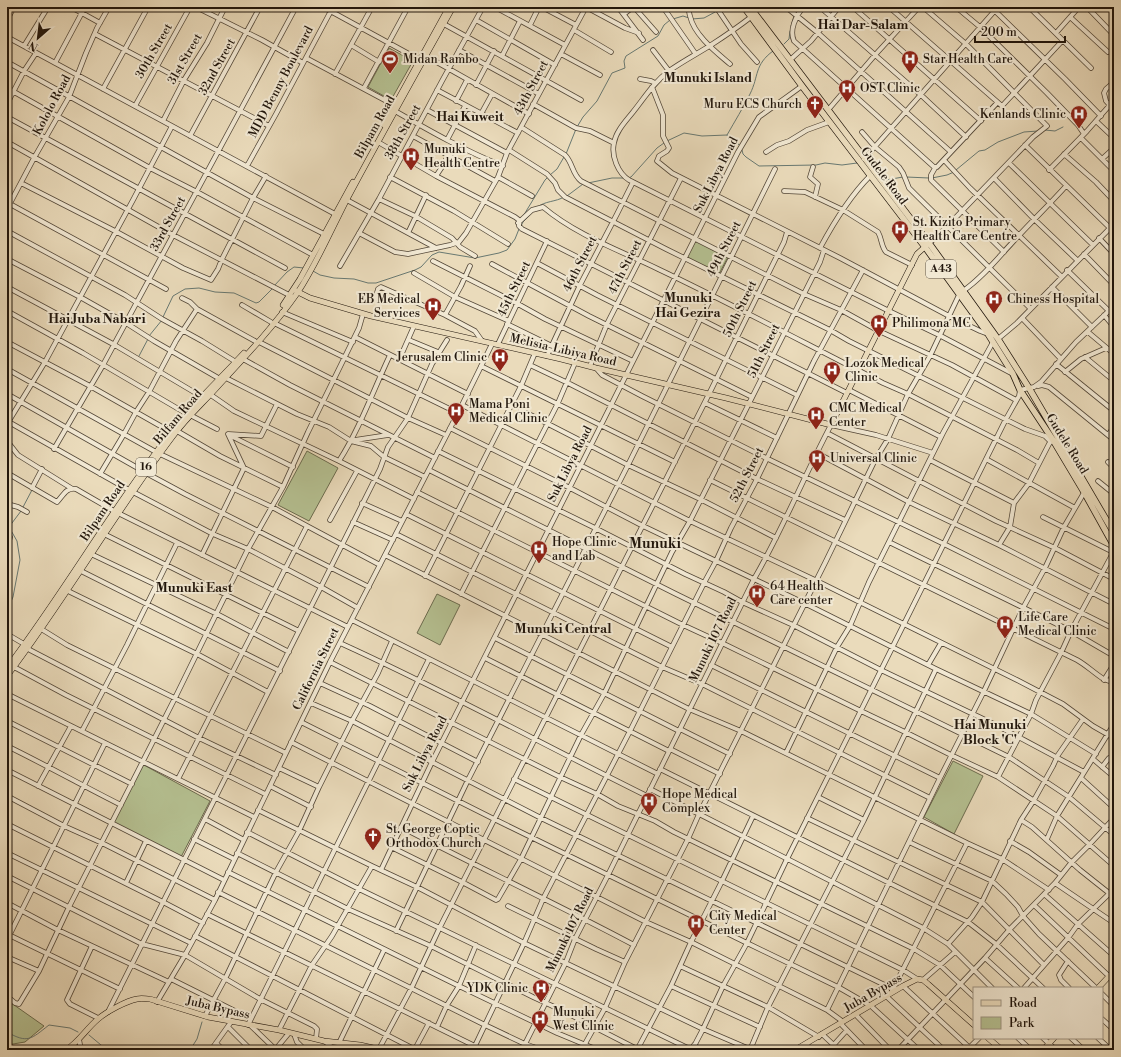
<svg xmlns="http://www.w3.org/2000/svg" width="1121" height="1057" viewBox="0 0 1121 1057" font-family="'Libre Bodoni',serif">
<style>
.green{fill:#b5c091;stroke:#6b6b4e}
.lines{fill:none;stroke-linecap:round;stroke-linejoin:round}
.stream{stroke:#687871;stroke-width:1}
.minor-casing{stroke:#534738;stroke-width:5.5}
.major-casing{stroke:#21160c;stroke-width:6}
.highway-casing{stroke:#21160c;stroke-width:7}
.minor{stroke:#f1e8d3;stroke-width:4}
.major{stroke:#eadbbb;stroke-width:5}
.highway{stroke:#eadbbb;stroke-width:5.5}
.labels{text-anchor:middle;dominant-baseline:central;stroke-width:4;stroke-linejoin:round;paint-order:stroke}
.shield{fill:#f1e8d3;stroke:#5f5548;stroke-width:1}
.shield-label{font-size:11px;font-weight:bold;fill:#21160c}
.street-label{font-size:12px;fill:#21160c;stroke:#f1e8d3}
.poi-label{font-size:12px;fill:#21160c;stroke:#f1e8d3;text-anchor:start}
.neighbourhood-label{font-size:13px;font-weight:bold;fill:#21160c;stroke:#f1e8d3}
.quarter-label{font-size:14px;font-weight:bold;fill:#21160c;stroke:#f1e8d3}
</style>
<rect width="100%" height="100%" fill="#eadbbb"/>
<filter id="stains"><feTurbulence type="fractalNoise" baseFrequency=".005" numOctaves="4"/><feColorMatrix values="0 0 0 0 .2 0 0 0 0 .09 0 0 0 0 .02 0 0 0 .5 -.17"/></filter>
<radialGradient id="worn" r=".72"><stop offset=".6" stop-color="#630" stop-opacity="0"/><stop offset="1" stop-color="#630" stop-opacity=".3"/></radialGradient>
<path class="green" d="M389 48 413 61 391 100 368 87Z
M696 240 728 257 719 274 687 257Z
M307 451 338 468 309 521 278 505Z
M437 594 460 605 440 645 417 633Z
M953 761 983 776 954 834 924 817Z
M142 764 210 801 181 857 113 822Z
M7 1000 44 1026 25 1042 7 1045Z"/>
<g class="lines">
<path class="stream" d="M673 19 683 16 689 18
M692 19 704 18 717 11
M791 26 794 16
M784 44 789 39 790 31
M577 127 583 117 597 101 612 73 625 68 624 61 626 56 658 36 664 25 670 20
M1045 130 1055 131 1063 127
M727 135C735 121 743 108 750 94 759 76 754 65 773 51
M667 141 684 133 702 136 727 135 735 140 739 145
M742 150 743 154 746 157 759 166 816 165 825 163 842 165 857 163
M566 154 576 129
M874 166 886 180 903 177
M956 170 979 151 985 150 998 142 1024 132 1038 131
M550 175 557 169 564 157
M906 177 929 178
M628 178 631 177 657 148 664 143
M932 178 947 175 954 172
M588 183 612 178H625
M567 196 583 184
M538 207C544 201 556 202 564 197
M522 218 545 180 548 177
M521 226 523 222 530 215
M313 271 320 275 334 278 354 279 368 283H376L415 270 421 267 432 255 439 252 475 258 499 253 507 250 515 239 519 229
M274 286 287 272 294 267 304 268
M163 317 173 296 185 289 199 288 215 292 234 293 256 303 259 302 272 289
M149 336 162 320
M139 356 148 339
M22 509 32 490
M7 610 13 597 20 560 17 541 9 527 21 511
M7 1032C28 1044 31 1039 49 1025L70 1028 78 1032
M89 1035 107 1050
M190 1050 197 1039 202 1022"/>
<g class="minor-casing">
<path id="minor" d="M71 7 100 23
M196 7 262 40 303 63
M323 7 420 60
M495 7 565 45
M542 7 576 25
M618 7 643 40
M634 7 656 32
M663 7 695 53
M688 7C689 10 689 13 690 16 694 35 716 52 730 64
M716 7 741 44 757 62
M786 7 818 33 951 152
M803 7C796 16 789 30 794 41L934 167H937L997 103
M820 7 921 95 966 137
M853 7 981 121
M889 7 1002 106 1063 40
M923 7 966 44 1047 126 1033 137 939 235 929 243
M956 7 980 27 1047 93 1078 125 1084 134
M991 7 1065 79 1101 116
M1029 7 1091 68
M1087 7 1111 32
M506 13 509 7
M624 14 633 7
M751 17C738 27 725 36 711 45 697 54 683 61 669 71 654 82 645 97 633 112 626 121 616 131 614 143 611 156 618 173 629 180L889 311 939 335 1013 374
M1070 17 1108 52
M7 20 14 7
M476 20 555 65
M442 23 581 100
M530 25 539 7
M574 30 611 52
M1056 33 1079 7
M95 34 269 126
M7 37 335 214
M351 45 379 62
M24 46 48 7
M459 50 539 94
M653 50 669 71
M561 54 600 75
M426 56 529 114
M502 56 520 21
M306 58 394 105
M790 60 811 41 839 7
M7 62 253 198 324 234
M55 63 85 7
M335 74 372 7
M640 79 651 81 655 83
M1114 82 1106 89 1104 93 1106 101 1114 110
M476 85 494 51
M652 87 663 115V136L669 148 667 151 659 156 657 161 672 173 840 258 949 316 980 331 988 334
M7 88 150 168 197 192 313 255
M364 88 408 7
M103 89 148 7
M437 90 518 133
M456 101 467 80
M7 104 24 71 36 53
M533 104 576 128 590 131 614 143
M135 106 190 7
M427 110 507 153
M828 110 875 55 919 7
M395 111C430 131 465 151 503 166
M481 114 492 94
M7 117 285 268
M163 121 184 80 207 43 225 7
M1096 121 1114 138
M521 127 565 155C573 163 572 174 581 181L804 294 841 310 879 331 952 365 1016 400
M862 132 875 147 899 167 903 173 909 188 914 193 1030 308
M190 136 260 7
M413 136 495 181
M1081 138 1114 171
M447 140 465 106
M7 142 173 235 291 296
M378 142 436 176 515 217 519 220V226L522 229 847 393
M1025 145 1110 228
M509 150 547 174 555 183 558 190 565 197 666 249 830 330 849 341 1025 429 1045 436 1050 441
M766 152 777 145 789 141 807 130 829 122
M1064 154 1096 182 1114 201
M864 159 998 7
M1102 159 1114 148
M944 160 970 188 1061 276
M1009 163 1093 245
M247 166 276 114 333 7
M813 167 810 177 818 184 815 197
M935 168 931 175V180L1004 252
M1049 170 1087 131 1109 106
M436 176 442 167 454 144
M390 177 454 211 508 244
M498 177 532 196
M994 178 1034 219 1077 260
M21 183 115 231 183 268 211 280 218 269 222 259 253 198 266 176
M784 191 805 192 843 210 878 232C882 239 881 246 886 252L912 265
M345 199 436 248
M379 199 415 216 452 238 460 247 475 256
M10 204 166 289
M7 209 34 158 69 97 86 53 97 28 109 7
M518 223 532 210 543 207C576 235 619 250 658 269 734 305 808 345 883 383L908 394 1017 450 1039 463
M7 231 125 295 162 319 202 341 236 362
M359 233 395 252 408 254 450 245 459 242 466 233 498 177 507 153 586 7 625 28 639 33
M408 233 426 195
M1099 238 1114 254
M820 248C834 222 849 197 870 176
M1084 254 1114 285
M7 259 80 297 126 323 154 341 220 379
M433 261 518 304 545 319 633 361
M537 263 597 295 797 395
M492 264 589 316 752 397
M340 266 379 199 442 81 483 7
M1067 270 1109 311
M414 273 455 297 509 321
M7 287 113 344 204 398
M1052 287 1092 327
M963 291C982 278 996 260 1011 244 1029 224 1048 206 1066 186
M182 298 190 302 197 309 255 341
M375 300 378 289 381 287 445 315 475 331 482 341
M242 305 271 322
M7 311 83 353 187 414
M282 312 353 342
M445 315 461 286 470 266
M1104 315 1114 327
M1022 318 1061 359
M274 323 458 413
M507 324 552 346
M1088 332 1114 354
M355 337 468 394
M998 339 1017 323 1114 224
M409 340 438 352
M7 342 90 386 171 432
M259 342 408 418 446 435
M498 344 547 241
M547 356 580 285 617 214 633 182
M1085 357 1114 381
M243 359 290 385 435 458
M399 360 414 326
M1056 364 1114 411
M530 365 568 383 757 479 845 520
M481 366 675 462
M590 366 607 324 681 178
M596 368 602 375 642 396 766 458 944 544 1114 629
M7 369 156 452
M1065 372 1081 359 1106 348
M226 378 297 414 329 427 351 441 371 446 384 457 425 477
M1038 386 1042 385 1049 387 1114 440
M849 390 941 437
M208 393 234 411 339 461 414 499
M7 394 143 471
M705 403 777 438
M462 405 690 521 815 580 1017 680 1063 704 1093 726 1114 738
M521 410 628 465 700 499 776 538
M190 415 217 429
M7 421 129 490
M7 424 45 362 133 200 172 126
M450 428 570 488 643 526 804 603 936 669 1031 714 1096 754
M177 431 220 456 283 487
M827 433 996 521 1055 548 1114 579
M1108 435 1114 427
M231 436 293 467
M355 440 388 435
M7 441 18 455 71 488
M54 449 103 365 296 7
M438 451 595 528 685 574 724 592 742 602 793 625 881 670 996 725 1084 772
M817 453 909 502 999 545 1114 604
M160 454 272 507 307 526 380 565
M986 459 1075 508
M930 460 1014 503
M339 461C360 428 373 391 390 355
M1108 462 1114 468
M429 470 676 594 1009 757 1069 797 1114 835
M7 473 57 502C63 496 66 487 76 489L114 511 348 627
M146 473 185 494 369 587
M100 474 124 434 136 412 149 392 176 341 197 309
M710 480 1077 660C1086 665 1093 672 1102 678 1106 681 1110 680 1114 683
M1098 481 1114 494
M32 488 42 469
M133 492 213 534 248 549 321 587 358 608
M417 492 683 625 722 643 861 711 905 732 951 755 998 777 1057 816 1114 866
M362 503 402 521
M7 504 18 507 27 512
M406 514 672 647
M1043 517 1113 552
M330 520 357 471
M353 522 393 540
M1113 524H1114
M7 534 10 537 7 549
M104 534 299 631
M396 534 662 667 702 684 930 798
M889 542 1071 631 1114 656
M999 545 1010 527 1014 503 1029 483 1049 444 1052 440
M91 554 217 614 289 652
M202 555 244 468 228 434 261 436 277 404
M385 555 689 709 741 731 967 843 1002 859 1049 890
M81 571 280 671
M425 576 521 386 535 353
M68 591 197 654 268 692
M461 594 558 403 575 363
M352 620 658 774
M38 627 67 645 286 753
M7 634 24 644
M495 638 679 731
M340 643C444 690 544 745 647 796
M28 649 199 738 276 775
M485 658 669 751
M330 662 560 777 597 794 618 806 655 821 674 832 914 949 940 965 974 997
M711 665 940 778
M928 665 941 643
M14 667 66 695 265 794
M1104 680 1114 664
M320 683 370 706 478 762
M7 694 254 817
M311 703 352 721 541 818 893 989
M7 721 132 784
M301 722 494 819 747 943 838 987 871 1006 919 1050
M680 729 730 754
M82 731 127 645 177 543
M291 742 646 922 691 942 827 1010 842 1021
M7 746C46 765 83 786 121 805
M670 749 720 774
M786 753 837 647 850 626 869 582 943 433 993 342
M1093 759 1114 777
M1102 767 1109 758 1114 760
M279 768 319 787
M660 769 968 922 996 944 1043 988
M7 770 224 880
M998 777 1031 714 1036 700 1061 653 1071 631 1114 551
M1081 778 1114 808
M178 779 307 526
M514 779 903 970 917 979
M38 786 71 726
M270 786 311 807
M650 789 923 928 948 944 992 988
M7 796 64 826 102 843 215 900
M818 797 864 820
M258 810 372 866 417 887 524 943 703 1029 752 1050
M807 818 982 902 1044 965
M205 819 244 840
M1021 820 1032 827 1080 870 1114 897
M7 824 163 902 203 923
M401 827C478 867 557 904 634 945
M247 832 359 889 692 1050
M194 839 234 859
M1047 839 1057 816 1114 724
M1010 841 1029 852 1061 875
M909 842 992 881 1006 894 1018 907 1023 916 1039 934 1096 988
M391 847 462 882 496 900 498 899 521 859 581 735 604 694 672 552 690 521 820 262 824 250
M7 853 191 943
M237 853 348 909 431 946 533 997 561 1010 639 1050
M381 870 432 762 738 152 759 117 802 86
M228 872 459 986 557 1033 598 1050
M7 876 142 944 185 955 260 999 314 1026 317 1029 316 1039
M126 883 146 841
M1055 883 1114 923
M218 892 485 1025 525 1044 542 1050
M1044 894 1114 956
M7 903 58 930 169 982
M1034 905 1114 981
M508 906 596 949 625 962
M207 914 483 1050
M396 931 468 780 628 465 775 169
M7 934 120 989
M195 936 416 1050
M7 940 105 743
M948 944 972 917 982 902 1021 820 1034 800 1053 766 1058 755 1083 719
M92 946 67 1000 70 1004 98 1018
M7 957 39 971
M985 958 1018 988
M1068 961 1059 975 1061 980 1069 988
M680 966 768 1007 819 1037
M171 979 251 1019
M923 980 955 952
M671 986 760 1027
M903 986 972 1050
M1024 988 1068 938 1078 924 1114 889
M892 991 967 843
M1102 994 1114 1006
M7 996 15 1003 19 1004 39 971 69 907 175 698 248 549 283 487 308 432 359 328 363 314
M886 996 944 1050
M157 1002 185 955 215 900 330 662 462 405 492 344
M827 1010 940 778 984 691 1023 608 1045 568 1064 527 1085 491
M108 1012 380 469 388 447 408 418 432 364 447 340
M856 1015 890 1050
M205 1016 225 979 276 872 299 831 319 787 352 721 378 673 392 641
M1102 1019 1114 1030
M840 1023 866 1050
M248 1025 429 659
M250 1025 276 1050
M228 1027 251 1050
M437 1027 447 1005 459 986 476 945
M279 1030 312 965 332 936 372 866
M294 1034 297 1042 305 1050
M822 1034 839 1050
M1018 1038 1031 1050
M1043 1038 1056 1050
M1071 1038 1084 1050
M1098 1038 1111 1050
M79 1039 81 1050
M324 1041 336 1050
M216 1043 223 1050
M339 1043 384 950
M806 1044 812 1050
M694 1045 701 1050
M379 1049 412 987 440 927 709 394 773 264 784 242 787 232
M415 1049 429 1023
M211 1050 231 1022
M275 1050 289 1033
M344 1050 350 1044
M473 1050 524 943 543 899 630 731 704 583 716 561 731 528 757 479 814 361 863 270
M522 1050 566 962 575 939 608 875 754 579C783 529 804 476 831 425L876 435 933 453
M584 1050 586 1042 605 1008 625 962 688 839 699 814 826 561 875 460 888 439 908 394 930 356 959 295
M637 1050 671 986 691 942 722 881 753 816
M692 1050 703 1029 723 986 747 943 787 859 1006 419 1019 396 1020 390 1034 387 1041 382 1076 342 1114 306
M750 1050 768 1007 864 820 936 669
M829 1050 847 1030
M898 1050 985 958 1009 930 1055 883 1071 863 1090 844 1114 818
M967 1050 979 1038"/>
</g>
<g class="major-casing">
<path id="major" d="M384 125 449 7
M296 291 310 298 371 316 561 359 596 368 726 398 831 425 917 254 927 245
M283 305 300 279 353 182
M7 668C65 591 113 507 172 431 193 404 221 378 244 353
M7 676C66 598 114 514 173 436 187 417 204 402 219 385 247 355 275 325 298 292 317 263 331 230 347 199 382 134 417 71 453 7
M1098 988 1114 971
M988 1038 1002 1050
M66 1050C79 1042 86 1029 98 1019 106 1012 126 1001 137 999 141 998 146 999 150 999L208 1017 279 1030 324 1041 360 1045 382 1050
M795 1050 903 986 917 979 923 980 928 984 974 1025
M1043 1050 1054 1038"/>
</g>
<g class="highway-casing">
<path id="highway" d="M744 7 802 86 925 247 988 334 1013 374 1020 390 1053 440 1084 492 1114 546
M750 7 929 243 998 339 1029 388 1114 533"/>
</g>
<use href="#minor" class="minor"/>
<use href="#major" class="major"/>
<use href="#highway" class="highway"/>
</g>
<defs>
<g id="stadium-pin" transform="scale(0.9)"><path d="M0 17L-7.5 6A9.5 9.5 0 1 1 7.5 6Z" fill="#8f2418" stroke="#f1e8d3"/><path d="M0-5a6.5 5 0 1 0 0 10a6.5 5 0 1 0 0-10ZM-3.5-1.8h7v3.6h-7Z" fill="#fff"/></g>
<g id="hospital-pin" transform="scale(0.9)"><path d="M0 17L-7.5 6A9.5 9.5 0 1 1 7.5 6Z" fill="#8f2418" stroke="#f1e8d3"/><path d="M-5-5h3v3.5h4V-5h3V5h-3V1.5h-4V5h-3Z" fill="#fff"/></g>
<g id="church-pin" transform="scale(0.9)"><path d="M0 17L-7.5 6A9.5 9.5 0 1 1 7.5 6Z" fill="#8f2418" stroke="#f1e8d3"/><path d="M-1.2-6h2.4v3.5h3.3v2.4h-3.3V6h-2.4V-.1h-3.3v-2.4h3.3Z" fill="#fff"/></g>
</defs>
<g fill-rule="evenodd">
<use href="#stadium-pin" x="390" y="59"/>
<use href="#hospital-pin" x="910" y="59"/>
<use href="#hospital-pin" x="847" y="88"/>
<use href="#church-pin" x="815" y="104"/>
<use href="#hospital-pin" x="1079" y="114"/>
<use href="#hospital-pin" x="411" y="156"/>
<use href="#hospital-pin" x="900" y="229"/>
<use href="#hospital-pin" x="994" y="299"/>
<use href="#hospital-pin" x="433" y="306"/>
<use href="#hospital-pin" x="879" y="323"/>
<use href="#hospital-pin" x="500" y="357"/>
<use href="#hospital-pin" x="832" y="370"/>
<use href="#hospital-pin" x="456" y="411"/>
<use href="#hospital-pin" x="816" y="415"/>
<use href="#hospital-pin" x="817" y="458"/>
<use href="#hospital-pin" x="539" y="549"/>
<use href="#hospital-pin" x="757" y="593"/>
<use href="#hospital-pin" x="1005" y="624"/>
<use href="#hospital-pin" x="649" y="801"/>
<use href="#church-pin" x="373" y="836"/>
<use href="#hospital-pin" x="696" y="923"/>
<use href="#hospital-pin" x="541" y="988"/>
<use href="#hospital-pin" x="540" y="1019"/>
</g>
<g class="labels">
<g class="shield">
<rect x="926" y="260" width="30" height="18" rx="3"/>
<rect x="136" y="458" width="20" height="18" rx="3"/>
</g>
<g class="shield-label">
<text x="941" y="269">A43</text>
<text x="146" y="467">16</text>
</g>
<g class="street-label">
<text transform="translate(154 51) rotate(-60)">30th Street</text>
<text transform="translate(185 59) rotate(-60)">31st Street</text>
<text transform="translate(217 67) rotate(-61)">32nd Street</text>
<text transform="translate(281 82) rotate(-62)">MDD Benny Boulevard</text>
<text transform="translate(531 88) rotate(-62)">43th Street</text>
<text transform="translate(52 105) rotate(-62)">Kololo Road</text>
<text transform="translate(375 127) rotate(-61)">Bilpam Road</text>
<text transform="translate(403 132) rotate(-61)">38th Street</text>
<text transform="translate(716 175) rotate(-63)">Suk Libya Road</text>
<text transform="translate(884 176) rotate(53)">Gudele Road</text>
<text transform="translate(168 224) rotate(-61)">33rd Street</text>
<text transform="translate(724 249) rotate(-63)">49th Street</text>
<text transform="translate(580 264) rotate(-63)">46th Street</text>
<text transform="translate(625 267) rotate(-63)">47th Street</text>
<text transform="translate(514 289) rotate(-64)">45th Street</text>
<text transform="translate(740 309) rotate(-64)">50th Street</text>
<text transform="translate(563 350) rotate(13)">Melisia-Libiya Road</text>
<text transform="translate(764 351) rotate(-64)">51th Street</text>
<text transform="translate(178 417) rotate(-50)">Bilfam Road</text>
<text transform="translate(1067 444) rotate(58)">Gudele Road</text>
<text transform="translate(570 464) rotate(-63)">Suk Libya Road</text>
<text transform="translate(747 475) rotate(-63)">52th Street</text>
<text transform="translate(103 511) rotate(-56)">Bilpam Road</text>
<text transform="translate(713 640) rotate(-64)">Munuki 107 Road</text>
<text transform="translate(316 669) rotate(-64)">California Street</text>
<text transform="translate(425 754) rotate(-63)">Suk Libya Road</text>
<text transform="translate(570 930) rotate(-64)">Munuki 107 Road</text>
<text transform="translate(873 993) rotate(-30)">Juba Bypass</text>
<text transform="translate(218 1008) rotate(13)">Juba Bypass</text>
</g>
<g class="poi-label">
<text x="403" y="59">Midan Rambo</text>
<text x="923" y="59">Star Health Care</text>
<text x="860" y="88">OST Clinic</text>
<text x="802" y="104" text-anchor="end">Muru ECS Church</text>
<text x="1066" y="114" text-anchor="end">Kenlands Clinic</text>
<text x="424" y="149">Munuki<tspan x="424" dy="14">Health Centre</tspan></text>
<text x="913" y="222">St. Kizito Primary<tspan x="913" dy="14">Health Care Centre</tspan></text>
<text x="420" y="299" text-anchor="end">EB Medical<tspan x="420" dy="14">Services</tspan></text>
<text x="1007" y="299">Chiness Hospital</text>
<text x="892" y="323">Philimona MC</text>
<text x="487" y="357" text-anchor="end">Jerusalem Clinic</text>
<text x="845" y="363">Lozok Medical<tspan x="845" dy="14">Clinic</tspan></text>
<text x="469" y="404">Mama Poni<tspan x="469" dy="14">Medical Clinic</tspan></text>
<text x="829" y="408">CMC Medical<tspan x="829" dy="14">Center</tspan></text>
<text x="830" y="458">Universal Clinic</text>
<text x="552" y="542">Hope Clinic<tspan x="552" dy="14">and Lab</tspan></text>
<text x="770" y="586">64 Health<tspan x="770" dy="14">Care center</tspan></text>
<text x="1018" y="617">Life Care<tspan x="1018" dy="14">Medical Clinic</tspan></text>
<text x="662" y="794">Hope Medical<tspan x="662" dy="14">Complex</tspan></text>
<text x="386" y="829">St. George Coptic<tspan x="386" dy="14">Orthodox Church</tspan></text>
<text x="709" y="916">City Medical<tspan x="709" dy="14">Center</tspan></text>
<text x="528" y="988" text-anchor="end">YDK Clinic</text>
<text x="553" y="1012">Munuki<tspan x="553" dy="14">West Clinic</tspan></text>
</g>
<g class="neighbourhood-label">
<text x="863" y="25">Hai Dar-Salam</text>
<text x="708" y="78">Munuki Island</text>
<text x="470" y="117">Hai Kuweit</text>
<text x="688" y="298">Munuki<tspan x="688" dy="15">Hai Gezira</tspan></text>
<text x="97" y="319">Hai Juba Nabari</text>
<text x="194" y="588">Munuki East</text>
<text x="563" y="629">Munuki Central</text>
<text x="990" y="725">Hai Munuki<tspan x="990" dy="15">Block 'C'</tspan></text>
</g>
<g class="quarter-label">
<text x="655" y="544">Munuki</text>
</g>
</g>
<rect width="1121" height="1057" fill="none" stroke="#eadbbb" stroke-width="24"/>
<rect x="8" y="8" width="1105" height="1041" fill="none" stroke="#21160c" stroke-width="2"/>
<rect x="12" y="12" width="1097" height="1033" fill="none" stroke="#21160c"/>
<rect x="973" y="987" width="130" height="52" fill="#f1e8d3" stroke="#9e9483"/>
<rect x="981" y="1000" width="20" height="6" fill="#eadbbb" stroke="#9e9483"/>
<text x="1009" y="1007" font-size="12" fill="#21160c">Road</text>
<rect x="981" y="1017" width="20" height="12" fill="#b5c091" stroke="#9e9483"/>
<text x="1009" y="1027" font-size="12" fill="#21160c">Park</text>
<g transform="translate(38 38) rotate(208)" stroke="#f1e8d3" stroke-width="3" paint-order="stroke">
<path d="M0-3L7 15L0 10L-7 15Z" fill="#21160c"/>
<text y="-6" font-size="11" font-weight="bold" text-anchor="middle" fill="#21160c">N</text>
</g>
<path d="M975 36v6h90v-6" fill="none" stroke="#21160c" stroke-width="2"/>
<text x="981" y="36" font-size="12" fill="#21160c" stroke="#f1e8d3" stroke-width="3" paint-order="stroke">200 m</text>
<rect width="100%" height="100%" filter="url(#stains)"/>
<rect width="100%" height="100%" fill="url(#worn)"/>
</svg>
